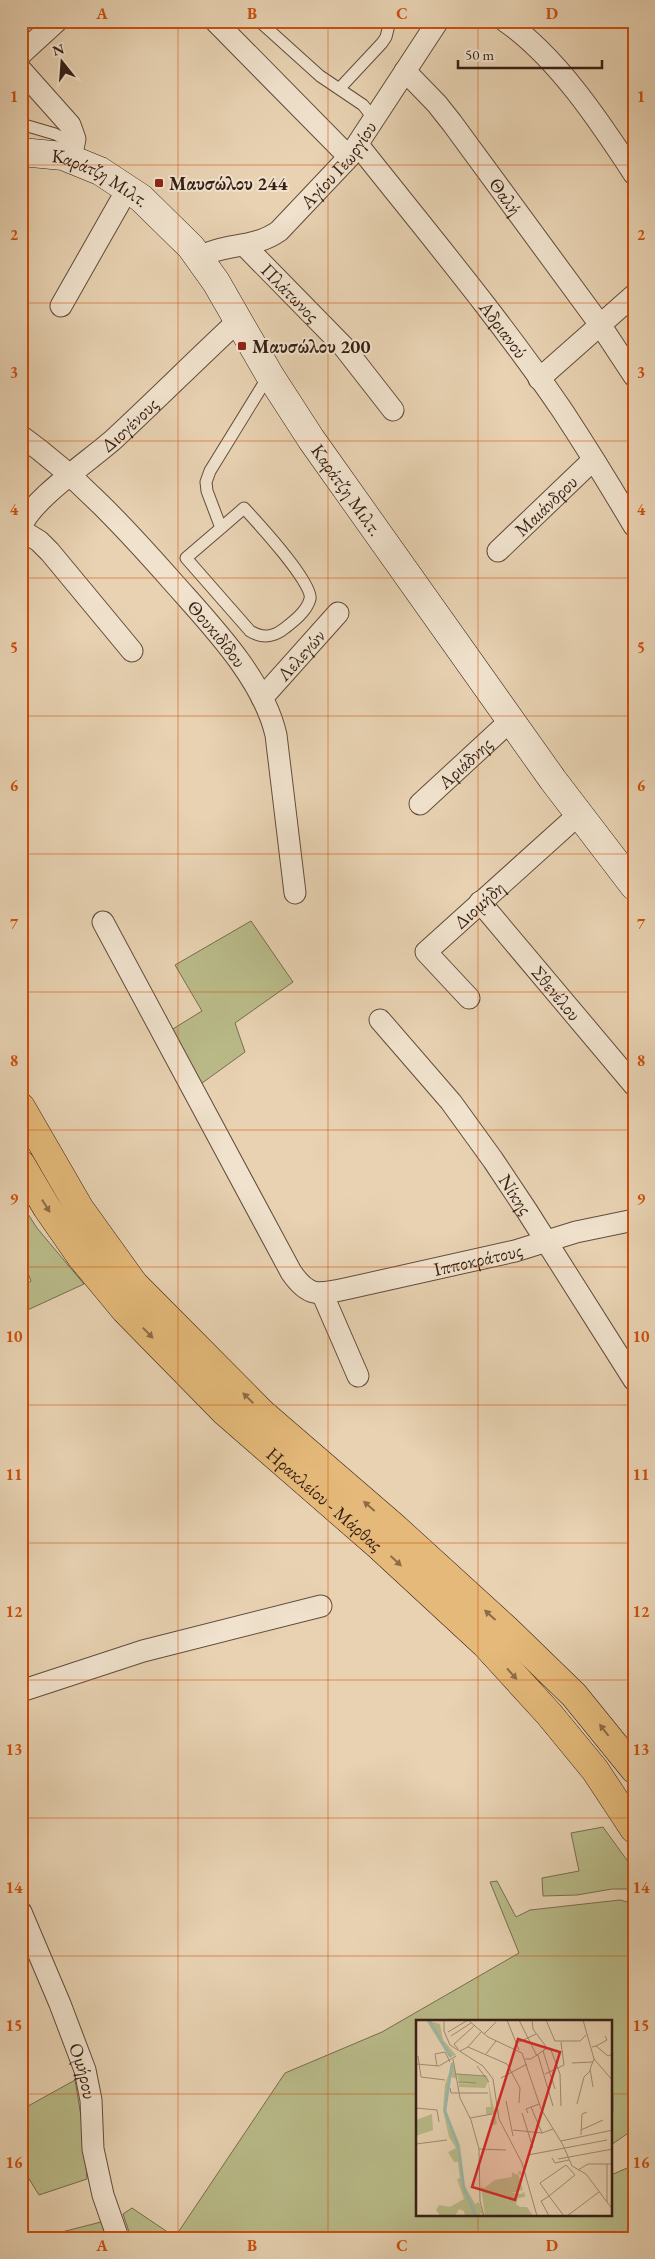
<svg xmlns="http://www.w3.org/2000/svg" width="655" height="2259" viewBox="0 0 655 2259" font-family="'EB Garamond',serif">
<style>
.green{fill:#b9bb89;stroke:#776d4f}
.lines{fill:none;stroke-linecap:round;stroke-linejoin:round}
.lane-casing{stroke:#624c3c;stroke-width:13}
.street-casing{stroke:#624c3c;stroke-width:23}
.secondary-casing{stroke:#351f15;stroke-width:29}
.primary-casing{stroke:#351f15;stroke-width:29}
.lane{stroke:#f0e2cd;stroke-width:11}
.street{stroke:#f0e2cd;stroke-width:21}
.secondary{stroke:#f0e2cd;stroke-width:28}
.primary{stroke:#e4b979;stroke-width:28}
.oneway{fill:#8c6c47}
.grid{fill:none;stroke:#cd500d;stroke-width:1;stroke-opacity:0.55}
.poi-dot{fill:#8f2418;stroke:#f0e2cd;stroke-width:2}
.labels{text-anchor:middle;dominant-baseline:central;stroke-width:4;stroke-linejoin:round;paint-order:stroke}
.street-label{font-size:19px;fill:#351f15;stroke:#f0e2cd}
.poi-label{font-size:19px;font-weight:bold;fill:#351f15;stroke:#f0e2cd;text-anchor:start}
.inset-river{fill:none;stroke:#97b7af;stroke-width:2.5}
.inset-road{fill:none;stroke:#a08a73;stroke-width:1}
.view{fill:#d62828;fill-opacity:0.15;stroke:#d62828;stroke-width:2.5}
.inset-edge{fill:none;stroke:#351f15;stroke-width:2.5}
.neatline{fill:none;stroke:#cd500d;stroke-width:2}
.grid-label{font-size:16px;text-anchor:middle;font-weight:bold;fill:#cd500d}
</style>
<rect width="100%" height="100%" fill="#e8d2b2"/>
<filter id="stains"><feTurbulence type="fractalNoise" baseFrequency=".004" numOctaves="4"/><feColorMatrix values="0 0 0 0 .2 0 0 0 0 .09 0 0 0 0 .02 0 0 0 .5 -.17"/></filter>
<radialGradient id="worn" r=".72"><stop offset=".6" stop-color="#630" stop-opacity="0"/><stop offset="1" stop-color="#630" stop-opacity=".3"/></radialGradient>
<path class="green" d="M251 921 293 982 235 1023 245 1052 198 1086 168 1032 202 1011 175 965Z
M21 1203 37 1228 84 1284 21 1313V1287L31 1281 21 1256Z
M603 1827 634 1870V1889H612L577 1895 543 1896 542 1878 579 1871 571 1833Z
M497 1881 516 1917 530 1910 620 1900 631 1903 634 1907V2129L611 2145V2022H418V2215H611V2175L634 2165V2238H131L123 2214 132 2208 175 2237 285 2073 382 2032 519 1953 490 1882Z
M75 2080 83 2128 87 2179 39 2195 21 2166V2110Z
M101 2222 107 2238H51L50 2235Z"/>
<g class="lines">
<g class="lane-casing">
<path id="lane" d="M259 21 320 76 363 105 374 119
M339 89 382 43 386 37 390 21
M21 124 55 134 74 144
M221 528 186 558 250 631C263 639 274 637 285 628 294 621 307 611 310 599 314 584 257 522 244 508L221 528 207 491 206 482 210 471 269 375"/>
</g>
<g class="street-casing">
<g id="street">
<path d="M215 21 349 157"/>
<path d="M505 21C557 57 600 122 634 174"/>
<path d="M21 54 57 21"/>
<path d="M21 70 70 125 75 139 71 158"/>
<path id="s1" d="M405 71 437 104 452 123 601 326 634 376"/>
<path id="s2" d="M358 145C427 232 499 318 562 410 587 448 611 487 634 526"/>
<path id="s3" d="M245 246 343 346 393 410"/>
<path id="s4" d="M199 257C225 243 254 249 279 231L349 157 438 21"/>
<path d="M61 306 128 188"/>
<path d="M539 379 634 295"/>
<path id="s5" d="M21 436C78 477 126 529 172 581 210 624 263 678 276 735L295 893"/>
<path id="s6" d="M21 528C29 501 92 459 114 439 156 400 197 359 239 320"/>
<path d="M21 530 39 541 50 552 132 651"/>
<path id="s7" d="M498 551 593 460"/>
<path id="s8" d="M262 698 338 613"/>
<path id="s9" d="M420 804 510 721"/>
<path id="s10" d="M480 902 634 1085"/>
<path id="s11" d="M103 922 291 1272C308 1297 318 1295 345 1289L515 1251 576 1232 634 1220"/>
<path id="s12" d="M469 998 426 952 578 815"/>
<path id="s13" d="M380 1020 451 1102 493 1160 527 1211 634 1380"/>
<path d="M322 1293 358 1376"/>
<path d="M21 1691 143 1651 321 1606"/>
<path id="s14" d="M21 1912 60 2004 85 2070 91 2100 93 2149 103 2195 118 2238"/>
</g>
</g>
<g class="secondary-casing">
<g id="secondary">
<path id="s15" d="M21 152 63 156 100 171 141 198 191 247 216 282 269 374 311 439 553 780 634 886"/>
</g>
</g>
<g class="primary-casing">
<g id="primary">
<path d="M21 1107 80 1209 134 1284 262 1413 393 1526 506 1629 574 1695 634 1769"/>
<path id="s16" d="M21 1164 47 1208 81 1257 125 1310 225 1412 379 1546 485 1644 549 1714 595 1770 634 1829"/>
</g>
</g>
<use href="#lane" class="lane"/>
<use href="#street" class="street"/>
<use href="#secondary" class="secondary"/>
<use href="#primary" class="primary"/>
</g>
<defs><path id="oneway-solid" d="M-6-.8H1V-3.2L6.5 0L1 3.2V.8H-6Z" transform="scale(1.25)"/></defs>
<g class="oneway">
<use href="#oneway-solid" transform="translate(46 1206) rotate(58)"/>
<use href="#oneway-solid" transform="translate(148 1333) rotate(46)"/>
<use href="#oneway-solid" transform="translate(248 1398) rotate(-135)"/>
<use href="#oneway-solid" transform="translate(369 1506) rotate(-139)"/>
<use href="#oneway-solid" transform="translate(396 1561) rotate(43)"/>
<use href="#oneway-solid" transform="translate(490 1615) rotate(-138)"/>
<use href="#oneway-solid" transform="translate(512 1674) rotate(48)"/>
<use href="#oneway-solid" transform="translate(604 1730) rotate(-128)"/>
</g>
<path class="grid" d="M178 21V2238M328 21V2238M478 21V2022M21 165H634M21 303H634M21 441H634M21 578H634M21 716H634M21 854H634M21 992H634M21 1130H634M21 1267H634M21 1405H634M21 1543H634M21 1680H634M21 1818H634M21 1956H634M21 2094H418M611 2094H634M478 2215V2238"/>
<g class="poi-dot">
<rect x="154" y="178" width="10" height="10" rx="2.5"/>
<rect x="237" y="341" width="10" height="10" rx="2.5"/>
</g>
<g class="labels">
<g class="street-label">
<text stroke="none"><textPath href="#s4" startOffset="174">Αγίου Γεωργίου</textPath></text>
<text stroke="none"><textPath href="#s15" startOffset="85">Καράτζη Μιλτ.</textPath></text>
<text stroke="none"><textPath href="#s1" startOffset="161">Θαλή</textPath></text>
<text stroke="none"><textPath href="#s3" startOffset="65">Πλάτωνος</textPath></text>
<text stroke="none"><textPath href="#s2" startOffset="235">Αδριανού</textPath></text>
<text stroke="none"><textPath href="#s6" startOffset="151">Διογένους</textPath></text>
<text stroke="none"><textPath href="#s15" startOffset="490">Καράτζη Μιλτ.</textPath></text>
<text stroke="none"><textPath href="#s7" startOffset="66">Μαιάνδρου</textPath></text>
<text stroke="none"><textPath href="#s5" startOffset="279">Θουκιδίδου</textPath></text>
<text stroke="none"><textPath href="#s8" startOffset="58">Λελεγών</textPath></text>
<text stroke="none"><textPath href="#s9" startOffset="61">Αριάδνης</textPath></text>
<text stroke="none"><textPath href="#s12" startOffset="134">Διομήδη</textPath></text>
<text stroke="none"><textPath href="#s10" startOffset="119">Σθενέλου</textPath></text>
<text stroke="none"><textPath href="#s13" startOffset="221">Νίκης</textPath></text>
<text stroke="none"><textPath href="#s11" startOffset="596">Ιπποκράτους</textPath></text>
<text stroke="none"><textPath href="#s16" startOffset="455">Ηρακλείου - Μάρθας</textPath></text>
<text stroke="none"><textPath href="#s14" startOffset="171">Ομήρου</textPath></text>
</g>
<g class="poi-label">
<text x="169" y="183">Μαυσώλου 244</text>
<text x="252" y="346">Μαυσώλου 200</text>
</g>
</g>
<g transform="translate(416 2020)">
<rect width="196" height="196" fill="#e8d2b2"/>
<path d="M10 0 24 4 27 20 40 35 33 37ZM37 41 41 59 35 57 30 90 44 125 49 166 59 184 63 182 68 196 64 193V196H49L48 191 43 189 39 196H24L20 190 23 185 34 187 48 179 41 159 44 158 42 142H38L32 132 40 128 33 117 27 90 29 65ZM41 54 71 56 81 104 76 105 77 94H70V87H75L72 62 69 68 43 67V63L60 65 43 62ZM16 94 17 110 0 116V100ZM104 150 106 156 108 168 106 155 102 154 107 170 95 173 106 174 107 171 108 175 109 171V177L102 178 100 184 104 187H111L117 196H69L65 166 68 168 79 160 96 157V152L101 155Z" fill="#b9bb89"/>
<path class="inset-river" d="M13 0 35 37M36 43 29 91 42 126 48 169 60 196"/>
<path class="inset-road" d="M28 0V11L34 25 67 46 77 59 83 99 106 143 121 196M52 0 72 17 106 33 125 89 147 125 156 146 170 154 197 190M91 0 103 30M103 0 121 36M116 0 117 9 131 28M130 0 139 21H164L170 15M167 0 178 39 197 61M32 12 52 0M68 14 80 2M35 16 55 3M101 23 120 14M180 26 191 20 189 16M52 27 65 12M176 27 180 26 192 36 197 34M42 29 38 24 58 6M44 31 52 27 91 44 104 68 103 83M127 31 139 69M70 34 80 21M122 35 137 86M2 36 5 57 29 60M37 39 44 78 55 100 63 129 64 181 68 196M109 39H115L131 28 135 30 144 54 145 86M156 43 177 42M0 44 23 46 40 36M21 46 19 34 29 32 34 42M61 46 73 62M40 54 70 56M129 54 148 45 145 22M85 58 111 44M42 62 60 63M177 67 174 49 178 39M34 68 35 73H72M197 74V92M90 81 97 116M161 84 168 57 174 51M115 87 126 113M0 88 21 90 23 102M106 93 117 128M112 93 110 89 123 84M54 98 76 94M97 110 126 113 137 109M165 110 187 100M165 115 166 94 171 92M145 121 197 110M0 124 31 120M63 129 90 130M112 135 191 120M136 138 139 143 153 140M142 139 197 129M162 150 172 144H197M191 182V144M133 196 125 181 127 180 133 176 159 155 150 145 124 163 133 176 148 196M151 196 183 172"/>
<path class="view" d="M102 19 144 32 99 180 56 167Z"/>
<rect width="196" height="196" class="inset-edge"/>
</g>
<rect width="655" height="2259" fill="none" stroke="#e8d2b2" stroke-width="55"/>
<g transform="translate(62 62) rotate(343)" stroke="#f0e2cd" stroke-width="4" paint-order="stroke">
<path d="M0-4L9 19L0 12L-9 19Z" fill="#351f15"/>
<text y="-8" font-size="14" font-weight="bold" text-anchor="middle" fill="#351f15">N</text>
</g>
<path d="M458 60v8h144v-8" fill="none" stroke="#351f15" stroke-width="2.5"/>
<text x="465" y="60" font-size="15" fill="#351f15" stroke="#f0e2cd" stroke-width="4" paint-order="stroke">50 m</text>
<rect x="28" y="28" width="600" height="2204" class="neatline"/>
<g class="grid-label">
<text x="102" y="19">A</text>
<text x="252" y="19">B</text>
<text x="402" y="19">C</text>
<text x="552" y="19">D</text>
<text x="14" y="102">1</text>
<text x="641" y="102">1</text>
<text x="14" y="240">2</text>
<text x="641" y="240">2</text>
<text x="14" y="378">3</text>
<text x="641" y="378">3</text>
<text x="14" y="515">4</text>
<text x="641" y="515">4</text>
<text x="14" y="653">5</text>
<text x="641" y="653">5</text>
<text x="14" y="791">6</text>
<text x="641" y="791">6</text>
<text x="14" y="929">7</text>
<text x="641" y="929">7</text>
<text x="14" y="1066">8</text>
<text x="641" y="1066">8</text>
<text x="14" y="1204">9</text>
<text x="641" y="1204">9</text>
<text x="14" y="1342">10</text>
<text x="641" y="1342">10</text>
<text x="14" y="1480">11</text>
<text x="641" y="1480">11</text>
<text x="14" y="1617">12</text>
<text x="641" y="1617">12</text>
<text x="14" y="1755">13</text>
<text x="641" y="1755">13</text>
<text x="14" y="1893">14</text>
<text x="641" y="1893">14</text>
<text x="14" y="2031">15</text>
<text x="641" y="2031">15</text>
<text x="14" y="2168">16</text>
<text x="641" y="2168">16</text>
<text x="102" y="2251">A</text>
<text x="252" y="2251">B</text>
<text x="402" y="2251">C</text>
<text x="552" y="2251">D</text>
</g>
<rect width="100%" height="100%" filter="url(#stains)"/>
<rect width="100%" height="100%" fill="url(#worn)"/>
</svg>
